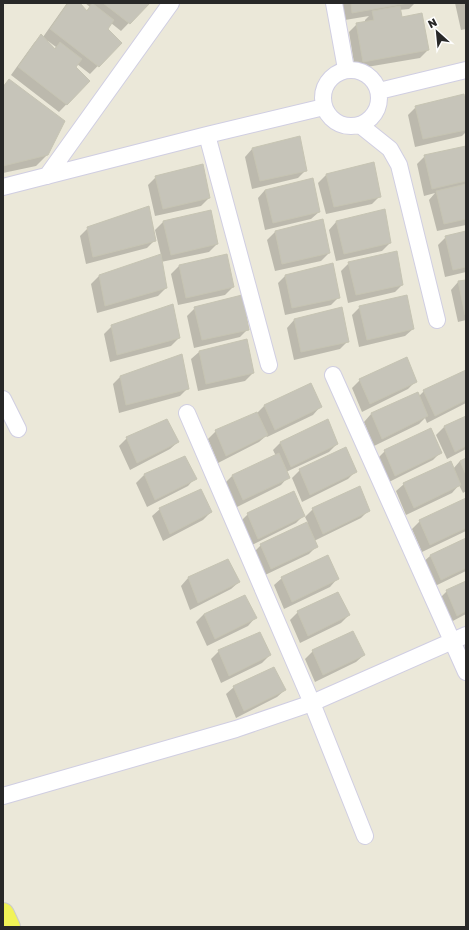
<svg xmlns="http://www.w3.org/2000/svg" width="469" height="930" viewBox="0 0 469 930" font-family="'Golos Text',sans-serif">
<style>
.shadow{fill:#0003;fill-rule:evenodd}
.building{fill:#c6c4b9;stroke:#c6c4b3}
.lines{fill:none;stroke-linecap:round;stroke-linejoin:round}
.lane-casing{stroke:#d0cee2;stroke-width:18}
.primary-casing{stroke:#cbcbcb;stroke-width:24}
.lane{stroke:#fff;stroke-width:16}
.primary{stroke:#f1f357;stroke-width:22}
</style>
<rect width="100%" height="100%" fill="#ebe8d9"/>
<path class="shadow" d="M67 3H78L86 11 90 7 85 3H148L121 31 111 23 106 29 120 43 90 74 77 64 75 67 89 81 59 112 11 75 34 43 41 35 43 37ZM48 41 56 47 54 49 48 42Z
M342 3H415L409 9 399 10 401 18 428 50 420 58 355 69 349 32 357 24 365 22V20L369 16 345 20Z
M455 3H466V29L461 30Z
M9 81 47 155 36 166 3 173V86Z
M466 102V132L462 136 415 147 408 115 416 107 465 104Z
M466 147V225L437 231 429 200 435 193 424 196 417 164 425 156Z
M252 149 306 170 298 178 252 189 245 157Z
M326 175 380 196 372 204 326 214 318 183Z
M156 177 209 198 201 206 155 216 148 185Z
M265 190 319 212 311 219 265 230 258 198Z
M210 211 217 244 209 252 161 262 166 288 158 296 97 313 91 284 99 276 161 255 155 230 163 222Z
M336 222 390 243 382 251 336 261 329 230Z
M88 228 155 240 147 248 86 264 80 236Z
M275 232 329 253 321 261 275 271 267 240Z
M466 232V272L445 277 438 245 446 237Z
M349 263 402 285 395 292 348 303 341 271Z
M179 266 233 287 225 295 178 305 171 274Z
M285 276 339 297 331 305 285 315 278 283Z
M466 281V320L458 322 451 290 458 282Z
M360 307 413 329 405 336 359 347 352 315Z
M195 308 248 329 240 337 194 348 187 316Z
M294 320 348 341 340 349 294 360 287 328Z
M112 326 179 338 171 346 110 362 104 334Z
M199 352 253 373 245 381 198 391 191 359Z
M466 371V403L427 423 425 418 419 424 374 446 364 422 371 414 418 393 419 396 424 391Z
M121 376 188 388 180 396 119 413 113 384Z
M360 380 416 381 408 389 362 412 352 388Z
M264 406 320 407 313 415 267 437 266 436 259 442 218 463 208 439 216 431 257 413Z
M466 417V449L447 459 436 435 444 427Z
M127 438 178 442 170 449 130 470 119 446Z
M281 442 337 444 329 452 286 472 288 477 281 485 235 508 224 484 232 476 276 456 273 450Z
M385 451 441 452 433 460 387 483 377 459Z
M184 457 195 478 188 486 147 507 136 483 144 475Z
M466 459V491L463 493 459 485 452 493 406 515 396 491 404 484 453 469 460 461Z
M300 470 356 471 348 479 302 502 292 478Z
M466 501V531L422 552 412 529 420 521Z
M160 509 211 512 203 520 163 541 152 516Z
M313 509 369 510 361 518 314 541 317 546 309 554 263 576 253 553 261 545 308 523 305 517Z
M248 514 304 515 296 523 250 546 240 522Z
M466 539V571L433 587 422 563 430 556Z
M228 560 239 582 231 589 190 610 181 586 188 578Z
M282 578 337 579 330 587 284 609 274 585Z
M466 582V614L449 623 439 599 447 591Z
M298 612 349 615 341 623 300 643 290 620Z
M204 614 255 618 248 626 207 646 196 622Z
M219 651 270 655 262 663 221 683 211 659Z
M313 651 364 655 356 662 315 682 305 659Z
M234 687 285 690 277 697 236 718 226 694Z"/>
<path class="building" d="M68 3H80L87 11 92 3 114 20 108 29 122 43 99 67 50 29Z
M103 3H150L130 24Z
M351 3H408L352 13Z
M400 6 402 17 422 13 429 50 363 62 356 23 374 20 372 11Z
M41 34 55 49 60 42 82 59 76 67 90 81 67 105 18 67Z
M9 79 65 121 48 155 3 166V87Z
M464 94 466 106V130L423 139 415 106Z
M300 136 307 171 260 181 252 148Z
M466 146V181L432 189 424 155Z
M374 162 381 197 334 207 326 174Z
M203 164 210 198 163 209 155 176Z
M313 178 320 212 273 223 265 190Z
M466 184V219L444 224 436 191Z
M149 206 156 241 93 257 87 227Z
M385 209 391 243 344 254 336 221Z
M211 210 218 244 171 255 163 221Z
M323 219 330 253 282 264 275 231Z
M466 231V267L453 270 445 236Z
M397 251 403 285 356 295 348 262Z
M161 254 167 288 105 306 99 275Z
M227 254 234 287 186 298 179 265Z
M333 263 340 298 292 308 285 275Z
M466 280V315H465L458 281Z
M242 295 249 330 202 340 194 307Z
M407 295 414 329 367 340 359 306Z
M173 304 180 338 117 355 111 325Z
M342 307 349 342 301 352 294 319Z
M247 339 254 373 206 384 199 351Z
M182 354 189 389 126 405 120 376Z
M407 357 417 382 370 404 359 379Z
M466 370V400L435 416 423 390Z
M311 383 322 407 275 430 264 405Z
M418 392 428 416 382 439 371 413Z
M257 412 268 435 226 456 215 430Z
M466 416V446L455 452 444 426Z
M167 419 179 442 137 463 126 437Z
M328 419 338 444 291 467 280 442Z
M431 428 442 453 395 476 384 450Z
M346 447 357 472 310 495 299 469Z
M279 453 290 478 243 500 232 475Z
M185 456 197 479 155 500 144 474Z
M466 458V475L460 461Z
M451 461 461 485 414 508 403 483Z
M360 486 370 511 323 534 312 508Z
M201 489 212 512 170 534 159 508Z
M294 491 305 516 258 539 247 513Z
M466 498V528L430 545 419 520Z
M307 522 318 547 271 569 260 544Z
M466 538V568L441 580 430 555Z
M328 555 339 579 292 602 281 577Z
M228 559 240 582 198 603 188 577Z
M466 581V611L457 616 446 590Z
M338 592 350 615 308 636 297 611Z
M245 595 257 618 215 639 204 614Z
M353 631 365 655 323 675 312 650Z
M260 632 271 655 229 676 218 650Z
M274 667 286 690 244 711 233 686Z"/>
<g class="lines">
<g class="lane-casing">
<path id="lane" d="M334 3 346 69
M323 98a28 28 0 1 1 56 0a28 28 0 1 1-56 0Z
M379 91 466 70
M360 125 390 149 399 165 437 320
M207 135 269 365
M47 176 171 3
M3 187 207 135 324 107
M333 375 466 672
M3 399 18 429
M187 413 312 703 365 836
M3 796 236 729 312 703 466 635"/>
</g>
<g class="primary-casing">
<path id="primary" d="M3 914 9 927"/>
</g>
<use href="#lane" class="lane"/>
<use href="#primary" class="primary"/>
</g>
<rect width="469" height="930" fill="none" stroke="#282828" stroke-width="8"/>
<g transform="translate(437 32) rotate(333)" stroke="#ffffff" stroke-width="3" paint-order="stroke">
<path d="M0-3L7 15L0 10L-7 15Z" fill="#282828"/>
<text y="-6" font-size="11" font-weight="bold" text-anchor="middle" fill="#282828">N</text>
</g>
</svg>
